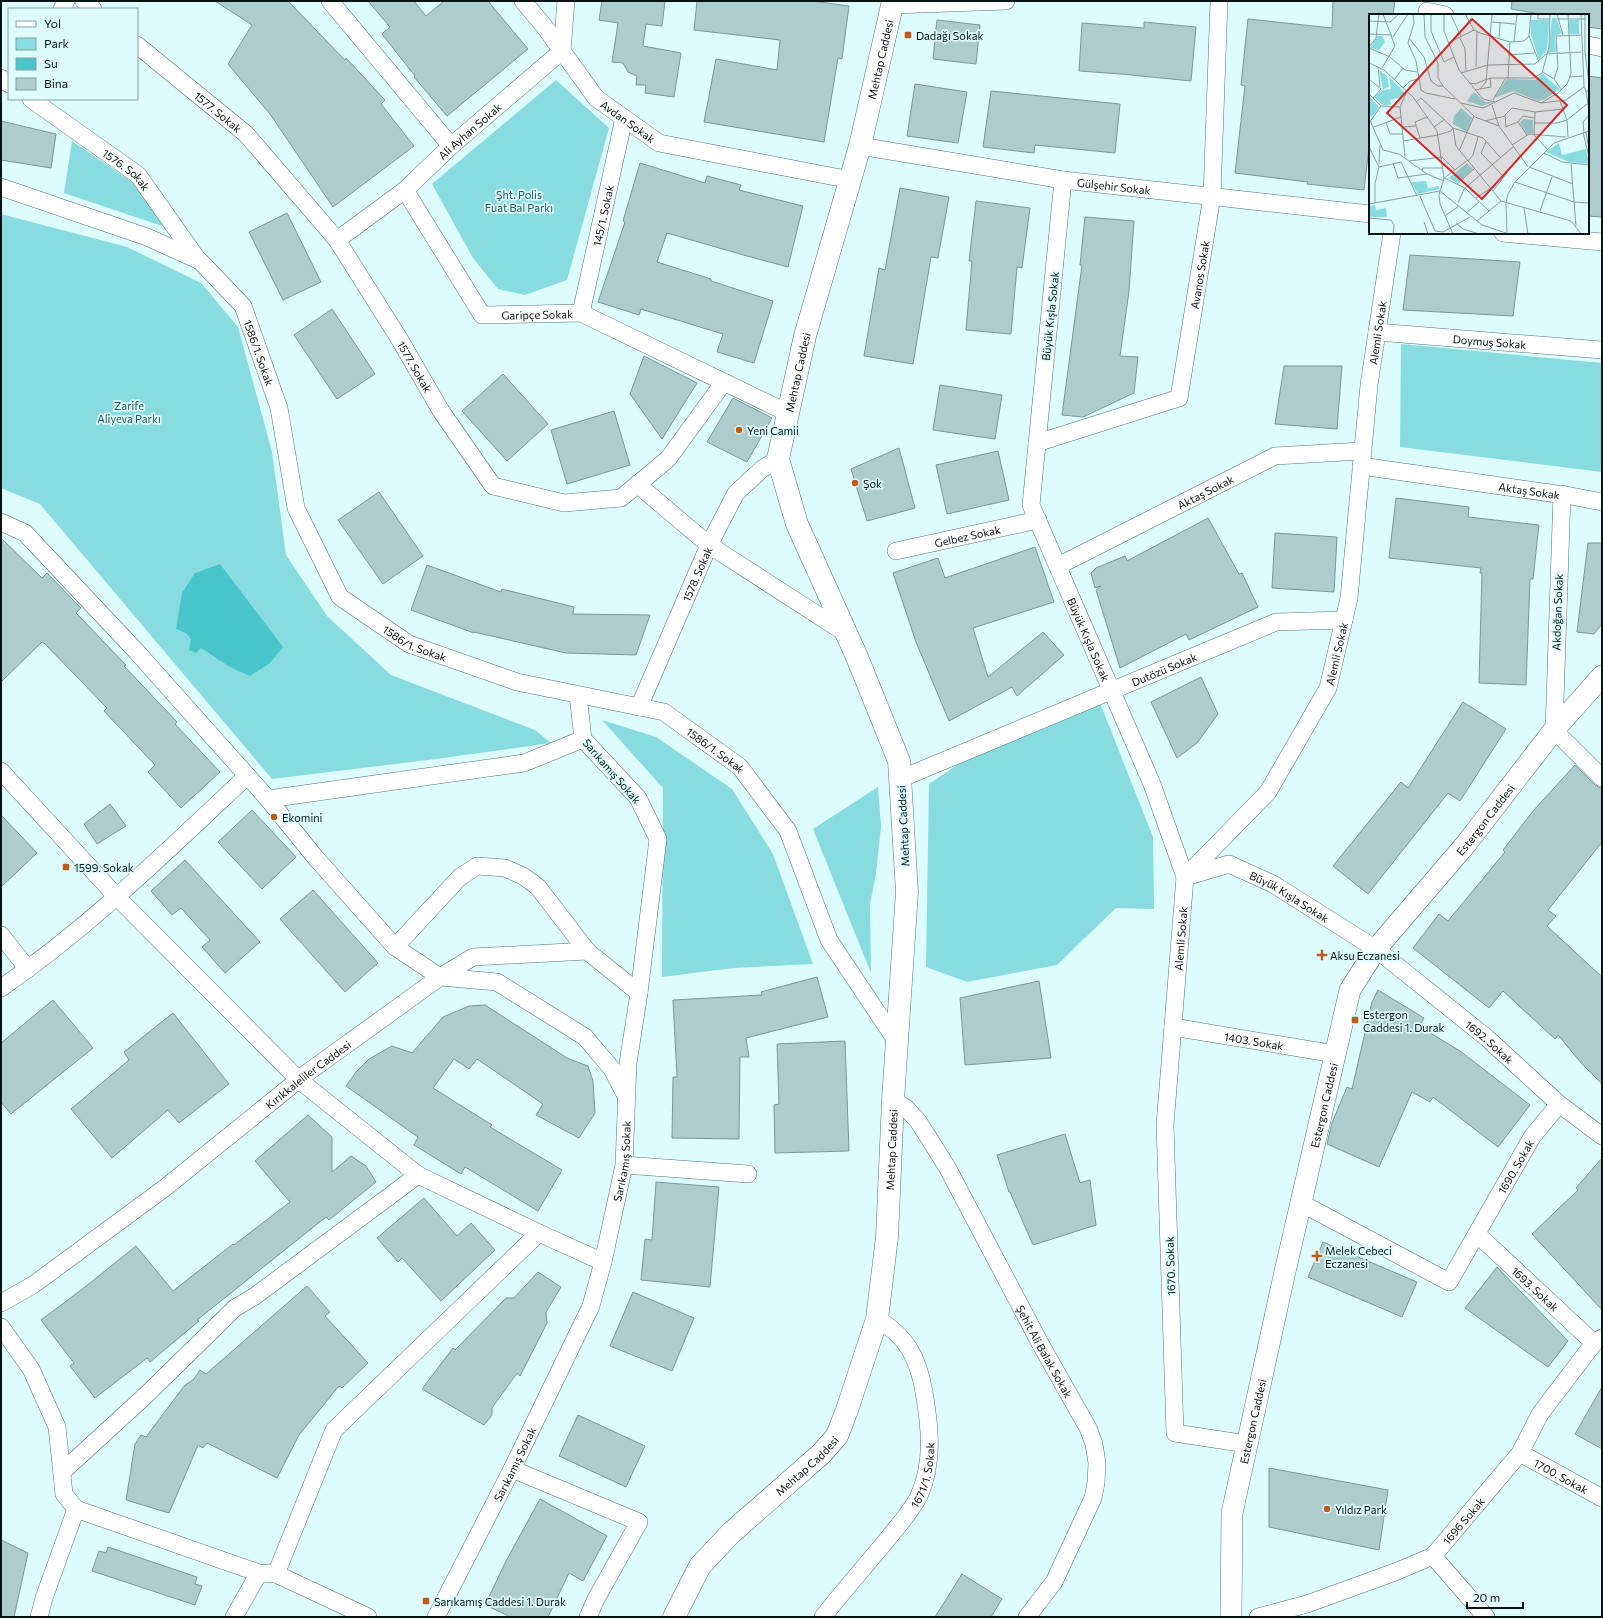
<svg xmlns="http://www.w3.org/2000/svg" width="1603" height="1618" viewBox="0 0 1603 1618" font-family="Commissioner,sans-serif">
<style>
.green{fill:#88dcdf}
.water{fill:#48c5ca}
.building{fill:#adcccd;stroke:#799798}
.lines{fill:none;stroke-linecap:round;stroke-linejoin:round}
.minor-casing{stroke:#557273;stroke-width:18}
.tertiary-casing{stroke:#557273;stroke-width:22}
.secondary-casing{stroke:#557273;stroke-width:23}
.minor{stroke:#fff;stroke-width:17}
.tertiary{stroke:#fff;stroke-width:21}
.secondary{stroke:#fff;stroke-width:22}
.poi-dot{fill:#bc5c1b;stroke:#dcfcfd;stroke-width:1.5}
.labels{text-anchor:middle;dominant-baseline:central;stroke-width:3.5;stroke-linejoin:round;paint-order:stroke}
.poi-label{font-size:11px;fill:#081313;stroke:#dcfcfd;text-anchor:start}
.street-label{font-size:11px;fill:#081313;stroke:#dcfcfd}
.park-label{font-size:11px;fill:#24585a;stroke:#dcfcfd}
.inset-road{fill:none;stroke:#879f9f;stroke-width:1}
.view{fill:#d62828;fill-opacity:0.15;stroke:#d62828;stroke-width:2}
.inset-edge{fill:none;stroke:#081313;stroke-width:2}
</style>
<rect width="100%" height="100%" fill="#dcfcfd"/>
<path class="green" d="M556 80 609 128 567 280 525 295 498 289 473 258 432 184Z
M72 141 132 182 174 230 64 193Z
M1 214 127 247 201 283 238 327 272 452 286 555 327 616 391 675 535 730 551 743 436 759 272 779 40 504 1 488Z
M1401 344 1602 363V472L1400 447Z
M1100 703 1153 837 1154 909 1116 908 1057 965 967 982 926 967 929 784 990 743Z
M602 720 656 737 732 789 773 854 813 964 733 968 662 977 663 788Z
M878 787 881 827 876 873 870 904 871 973 813 829Z"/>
<path class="water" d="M220 564 283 647 270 663 250 676 230 667 201 648 196 653 189 650 191 639 186 633 176 629 182 593 195 573Z"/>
<path class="building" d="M215 1H288L345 60 346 58 385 100 381 104 414 146 333 207 270 114 228 64 252 25Z
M368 1H414L426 16 444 1H488L528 49 447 116 414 77 415 76 382 34 390 27Z
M602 1H665L662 26 646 24 643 46 681 53 674 97 645 93 646 85H636L637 76 628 72 623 63 612 62 618 23 599 20Z
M697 1H812L849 6 842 59 838 58 824 142 704 122 716 59 777 70 780 40 694 30Z
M1333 1H1395L1393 15H1370V139L1364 190 1307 184 1308 182 1235 173 1245 86 1241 85 1248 19 1332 28Z
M1512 1H1602V29L1588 27V15H1546L1511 9Z
M937 20 980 25 976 64 933 59Z
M1144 22 1196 27 1191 81 1121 74 1079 71 1082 23 1144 28Z
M1588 76 1602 78V217L1588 216Z
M915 84 967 92 958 143 907 136Z
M991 91 1120 104 1115 153 1035 145 1034 153 983 147Z
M1 121 56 134 51 168 1 160Z
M640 163 705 183 707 176 741 185 739 190 803 206 788 267 747 256 667 233 657 262 711 279V281L773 301 754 363 717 352 723 334 641 309 639 315 598 302 625 222 623 221Z
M900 188 949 197 938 258 931 257 913 364 864 356 879 268 885 270Z
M976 201 1030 208 1022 268 1017 267 1011 334 966 330 972 261H969Z
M287 213 321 282 283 300 249 232Z
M1085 217 1134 221 1129 291 1120 356 1138 357 1134 393 1083 417 1062 415 1082 265H1080Z
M1410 255 1520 262 1513 316 1403 310Z
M332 309 375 374 337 399 294 335Z
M644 356 697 383 662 439 630 394Z
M1284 366H1342L1337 429 1275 424Z
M503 374 548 424 507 461 462 411Z
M940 385 1002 395 995 439 933 430Z
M733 398 772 418 747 462 707 442Z
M614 411 630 465 567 484 551 430Z
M899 448 915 508 867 521 851 469Z
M998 451 1009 500 947 514 936 465Z
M379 492 423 556 383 584 338 520Z
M1396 498 1469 507 1468 517 1539 525 1533 579H1530L1526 685 1479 683 1482 573H1480L1481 568 1389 558Z
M1208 518 1239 574 1242 573 1258 607 1189 640 1186 634 1120 668 1096 590 1101 586 1095 588 1091 573 1096 568 1125 556 1127 561Z
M1275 533 1337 537 1334 592 1272 588Z
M1 538 42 578 47 573 81 608 76 613 126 665 124 666 177 722 175 724 220 772 181 808 148 772 155 765 104 711 107 708 44 643 42 642 1 682Z
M1588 543H1602V624L1594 634 1577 632Z
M1035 547 1054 602 973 628 988 677 1043 632 1064 655 1017 696 1012 687 949 721 916 642 893 573 938 558 945 578Z
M427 565 501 592 502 589 574 607 573 614 650 615 636 655 566 653 474 632V633L411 610Z
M1201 677 1218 714 1197 743 1177 758 1151 702Z
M1463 702 1506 729 1460 801 1448 793 1368 894 1333 866 1401 782 1408 788Z
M1575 765 1595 785 1602 789V842L1548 910 1556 916 1547 926 1602 977V1084L1582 1064 1558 1035 1555 1039 1503 991 1489 1008 1413 948 1439 914 1448 921 1505 852 1503 850 1533 811Z
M110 804 126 826 97 844 84 824Z
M252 810 296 857 262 889 218 842Z
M1 815 37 853 1 887Z
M185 860 260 942 225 973 202 947 210 940 181 908 172 915 151 891Z
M313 890 378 963 345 992 280 919Z
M817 977 828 1017 746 1038 749 1057H740L739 1139 672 1138 673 1077H677L673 1000 762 995 761 992Z
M1039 981 1051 1058 965 1065 960 998Z
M1378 990 1424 1018 1419 1026 1460 1051 1530 1105 1498 1147 1433 1097 1430 1102 1412 1092 1379 1167 1327 1144 1332 1123 1347 1087 1352 1089 1372 1002Z
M53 1000 93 1048 11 1114 1 1102V1043Z
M485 1005 567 1058 588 1066 593 1081 595 1113 579 1138 536 1115 543 1104 477 1059 469 1069 454 1059 433 1088 492 1125 490 1127 562 1170 538 1211 465 1167 461 1174 414 1145 418 1137 346 1086 356 1072 369 1059 392 1046 412 1053 443 1017 469 1006Z
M173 1013 229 1084 179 1123 168 1110 112 1158 71 1109 129 1060 124 1052Z
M845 1041 849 1151 775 1153 774 1105 779 1104 777 1044Z
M308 1115 332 1137V1172L351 1156 366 1166 376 1182 329 1220 326 1217 197 1320 199 1321 150 1362 147 1358 95 1398 70 1366 74 1363 41 1320 85 1287 136 1246 173 1291 233 1244 234 1245 290 1202 255 1161Z
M1065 1134 1080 1183 1090 1180 1096 1225 1033 1245 1010 1192H1009L997 1155Z
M1602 1158V1310L1532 1234 1578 1190 1576 1188Z
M656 1182 719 1187 710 1287 641 1280 645 1239 652 1240Z
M424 1198 457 1236 471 1223 495 1250 441 1301 402 1258 398 1262 377 1238Z
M1323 1242 1417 1282 1402 1317 1308 1277Z
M1497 1267 1568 1341 1548 1367 1465 1308Z
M538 1272 561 1287 546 1312 547 1323 520 1376 517 1373 492 1408V1415L484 1425 422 1389 453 1348 455 1350 506 1298H514Z
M307 1286 330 1312 325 1316 368 1363 342 1388 339 1386 299 1435 277 1478 207 1443 203 1448 198 1445 169 1513 126 1500 135 1444 141 1435 146 1437 185 1385 193 1380 200 1370 206 1374Z
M633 1292 694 1318 672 1371 610 1346Z
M1602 1387V1449L1575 1434Z
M578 1415 645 1446 626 1487 559 1456Z
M1269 1468 1388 1490 1379 1550 1269 1527Z
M540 1499 607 1536 583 1581 569 1573 548 1617H511L485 1605 506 1561Z
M1 1540 28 1553 14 1617H1Z
M108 1547 197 1577 195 1584 202 1586 195 1605 92 1571 99 1551 106 1553Z
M962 1574 1002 1599 991 1617H935Z"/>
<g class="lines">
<g class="minor-casing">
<g id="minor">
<path d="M84 1 93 9"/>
<path d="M330 1 451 146"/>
<path id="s1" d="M523 1 544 26 596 98 659 143 851 180"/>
<path d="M892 5 1006 1"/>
<path d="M62 9 66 1"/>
<path d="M1427 11 1445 15"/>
<path id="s2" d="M137 45 246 134 337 240 400 340 441 411 493 486 564 503 621 498 668 459 724 382"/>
<path d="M1588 45 1602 48"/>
<path d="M1 78 9 84"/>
<path id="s3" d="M31 99 138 175 198 260"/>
<path id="s4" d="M860 146 1063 180 1370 214"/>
<path id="s5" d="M1063 180 1031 505 1152 784 1185 877 1229 864 1273 884 1376 949 1487 1038 1559 1104 1602 1136"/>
<path id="s6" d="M1 187 147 237 200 261 243 306 279 408 296 508 340 597 409 644 517 682 664 712 740 767 788 831 829 940 897 1042"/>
<path id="s7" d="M405 190 482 315 581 313 788 413"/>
<path d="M1503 233 1602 242"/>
<path id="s8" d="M337 240 405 190 451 146 562 51 566 1"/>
<path id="s9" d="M581 313 624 118"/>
<path id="s10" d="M1377 332 1602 350"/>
<path id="s11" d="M1037 443 1179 398 1212 196 1219 1"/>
<path id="s12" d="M1361 466 1571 496 1602 502"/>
<path d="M637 484 709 545 847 634"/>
<path d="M1562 494 1554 730 1602 778"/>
<path d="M1 522 25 533 136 651 268 799 315 857 395 947 440 977 497 982 585 1037 612 1069 626 1096"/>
<path id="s13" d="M896 551 1038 520"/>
<path id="s14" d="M1058 566 1275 456 1362 451"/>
<path id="s15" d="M639 707 709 545 736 493 762 469 778 459"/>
<path d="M1 771 117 897 299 1080 418 1175 539 1233 603 1262"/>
<path id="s16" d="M900 779 1276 622 1344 620"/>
<path d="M268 799 524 763 583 739"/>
<path d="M1 935 28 969"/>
<path d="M395 947 460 877 477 866 505 868 523 876 538 887 587 951"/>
<path d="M1 988C91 926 168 850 247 776"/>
<path id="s17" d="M1173 1027 1335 1054"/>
<path id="s18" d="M893 1100 906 1108 918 1121 947 1167 1041 1345 1088 1428 1094 1444 1097 1463 1096 1483 1093 1498 1054 1582 1027 1617"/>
<path d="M624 1165 748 1174"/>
<path id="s19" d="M1301 1203 1449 1282 1532 1137 1559 1104"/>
<path id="s20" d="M1477 1234 1594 1343"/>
<path id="s21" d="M1 1303 33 1285 166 1187 307 1073 440 977 473 957 587 951 639 993"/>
<path d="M1 1327 31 1369 57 1427 64 1494 76 1509 44 1598 39 1617"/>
<path id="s22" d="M1247 1444 1175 1433 1165 1125 1185 877 1268 792 1328 688 1349 598 1369 385 1392 233"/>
<path id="s23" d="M1520 1453 1602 1498"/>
<path d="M512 1469 639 1522 596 1599 588 1617"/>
<path d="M62 1472 145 1396 235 1308 255 1296 418 1175"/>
<path d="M76 1509 259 1573 276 1574 368 1617"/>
<path d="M1433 1556 1486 1617"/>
<path d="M276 1574 334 1430 539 1233"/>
<path d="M234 1617 259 1573"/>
<path id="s24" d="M436 1617 512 1469 591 1306 603 1262 624 1165 628 1063 639 993 658 839 638 798 583 739 578 695"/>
<path id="s25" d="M823 1617C846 1587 871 1560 894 1531 903 1520 913 1508 919 1496 934 1462 930 1427 924 1392 918 1358 907 1336 877 1319"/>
<path id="s26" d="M1258 1617 1307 1604 1395 1572 1433 1556 1520 1453 1540 1414 1594 1343 1602 1338"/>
</g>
</g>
<g class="tertiary-casing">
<g id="tertiary">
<path id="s27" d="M1231 1617 1232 1513 1284 1276 1350 990 1376 949 1466 844 1554 730 1602 676"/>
</g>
</g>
<g class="secondary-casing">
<g id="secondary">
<path id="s28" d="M674 1617 700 1566 731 1533 821 1454 837 1436 847 1410 877 1319 887 1237 893 1100 907 892 899 761 857 657 797 524 778 459 805 336 860 146 893 1"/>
</g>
</g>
<use href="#minor" class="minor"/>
<use href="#tertiary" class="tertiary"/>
<use href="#secondary" class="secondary"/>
</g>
<g class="poi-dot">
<rect x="904" y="31" width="8" height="8" rx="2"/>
<circle cx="739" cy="430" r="4"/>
<circle cx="855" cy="483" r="4"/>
<circle cx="274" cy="817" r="4"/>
<rect x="62" y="863" width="8" height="8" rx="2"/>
<path d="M1320 949h4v4h4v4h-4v4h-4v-4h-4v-4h4z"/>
<rect x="1351" y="1016" width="8" height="8" rx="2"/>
<path d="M1315 1250h4v4h4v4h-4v4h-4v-4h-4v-4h4z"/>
<circle cx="1327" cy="1509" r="4"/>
<rect x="422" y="1597" width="8" height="8" rx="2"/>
</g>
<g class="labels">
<g class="poi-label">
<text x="916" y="35">Dadağı Sokak</text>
<text x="747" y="430">Yeni Camii</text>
<text x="863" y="483">Şok</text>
<text x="282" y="817">Ekomini</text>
<text x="74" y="867">1599. Sokak</text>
<text x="1330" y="955">Aksu Eczanesi</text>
<text x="1363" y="1014">Estergon<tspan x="1363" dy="13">Caddesi 1. Durak</tspan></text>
<text x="1325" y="1250">Melek Cebeci<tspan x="1325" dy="13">Eczanesi</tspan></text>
<text x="1335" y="1509">Yıldız Park</text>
<text x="434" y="1601">Sarıkamış Caddesi 1. Durak</text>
</g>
<g class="street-label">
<text stroke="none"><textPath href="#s28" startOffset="1668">Mehtap Caddesi</textPath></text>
<text stroke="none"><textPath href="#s2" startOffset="105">1577. Sokak</textPath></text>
<text stroke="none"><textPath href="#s1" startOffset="161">Avdan Sokak</textPath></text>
<text stroke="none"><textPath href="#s8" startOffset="172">Ali Ayhan Sokak</textPath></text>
<text stroke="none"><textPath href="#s3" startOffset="119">1576. Sokak</textPath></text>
<text stroke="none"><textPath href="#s4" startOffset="257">Gülşehir Sokak</textPath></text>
<text stroke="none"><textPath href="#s9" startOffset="100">145/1. Sokak</textPath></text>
<text stroke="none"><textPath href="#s11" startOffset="274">Avanos Sokak</textPath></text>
<text stroke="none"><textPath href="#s7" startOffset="202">Garipçe Sokak</textPath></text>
<text transform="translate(1050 316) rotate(-84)">Büyük Kışla Sokak</text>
<text stroke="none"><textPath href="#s22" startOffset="1228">Alemli Sokak</textPath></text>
<text stroke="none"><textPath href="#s10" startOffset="113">Doymuş Sokak</textPath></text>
<text stroke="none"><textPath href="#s6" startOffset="324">1586/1. Sokak</textPath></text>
<text stroke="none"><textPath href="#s2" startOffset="429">1577. Sokak</textPath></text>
<text stroke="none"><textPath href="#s28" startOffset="1344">Mehtap Caddesi</textPath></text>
<text stroke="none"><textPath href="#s12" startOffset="170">Aktaş Sokak</textPath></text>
<text stroke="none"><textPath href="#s14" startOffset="165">Aktaş Sokak</textPath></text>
<text stroke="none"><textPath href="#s13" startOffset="73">Gelbez Sokak</textPath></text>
<text stroke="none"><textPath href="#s15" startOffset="145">1578. Sokak</textPath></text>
<text transform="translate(1557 612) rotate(-88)">Akdoğan Sokak</text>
<text stroke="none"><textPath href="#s5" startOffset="473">Büyük Kışla Sokak</textPath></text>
<text stroke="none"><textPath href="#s6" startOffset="672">1586/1. Sokak</textPath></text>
<text stroke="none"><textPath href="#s22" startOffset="904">Alemli Sokak</textPath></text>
<text stroke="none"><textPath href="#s16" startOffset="286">Dutözü Sokak</textPath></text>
<text stroke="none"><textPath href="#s6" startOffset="996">1586/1. Sokak</textPath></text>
<text transform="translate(612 771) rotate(49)">Sarıkamış Sokak</text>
<text stroke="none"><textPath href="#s27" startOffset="858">Estergon Caddesi</textPath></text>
<text transform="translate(903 826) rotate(-93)">Mehtap Caddesi</text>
<text stroke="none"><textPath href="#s5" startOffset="844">Büyük Kışla Sokak</textPath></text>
<text stroke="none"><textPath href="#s22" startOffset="568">Alemli Sokak</textPath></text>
<text stroke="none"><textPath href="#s17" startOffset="82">1403. Sokak</textPath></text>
<text stroke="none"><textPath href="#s5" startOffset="1092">1692. Sokak</textPath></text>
<text stroke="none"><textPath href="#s21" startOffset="383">Kırıkkaleliler Caddesi</textPath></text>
<text stroke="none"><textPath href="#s27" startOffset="522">Estergon Caddesi</textPath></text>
<text stroke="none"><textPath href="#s28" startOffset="540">Mehtap Caddesi</textPath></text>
<text stroke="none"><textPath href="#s24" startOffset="496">Sarıkamış Sokak</textPath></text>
<text stroke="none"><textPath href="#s19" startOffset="301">1690. Sokak</textPath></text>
<text transform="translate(1170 1266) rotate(-92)">1670. Sokak</text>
<text stroke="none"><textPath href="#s20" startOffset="80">1693. Sokak</textPath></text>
<text stroke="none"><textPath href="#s18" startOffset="296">Şehit Ali Balak Sokak</textPath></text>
<text stroke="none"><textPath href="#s27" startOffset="198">Estergon Caddesi</textPath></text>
<text stroke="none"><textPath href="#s24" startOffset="172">Sarıkamış Sokak</textPath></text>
<text stroke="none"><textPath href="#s28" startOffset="204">Mehtap Caddesi</textPath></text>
<text stroke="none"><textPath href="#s25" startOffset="176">1671/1. Sokak</textPath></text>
<text stroke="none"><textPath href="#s23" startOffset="47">1700. Sokak</textPath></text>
<text stroke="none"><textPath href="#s26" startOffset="232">1696 Sokak</textPath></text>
</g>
<g class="park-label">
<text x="519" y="194">Şht. Polis<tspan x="519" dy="13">Fuat Bal Parkı</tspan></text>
<text x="129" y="405">Zarife<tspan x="129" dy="13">Aliyeva Parkı</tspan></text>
</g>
</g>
<g transform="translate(1369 14)">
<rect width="220" height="220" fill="#dcfcfd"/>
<path d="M183 4H187L193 19 186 22 187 38 179 39ZM162 6H180L178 35 170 46 162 21ZM200 6H210V20H200ZM8 22H13L16 28 10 36 1 34ZM10 56 18 62 20 73 14 75ZM174 60 191 75 176 85 170 87 144 77 125 84 138 65 166 66ZM20 63 36 79 33 83 21 86 22 91H14L5 83 13 76 22 75ZM105 78 116 88H124L113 92 98 87ZM0 82 10 93 3 103 0 99ZM92 94 103 104 98 118 84 110 85 102ZM154 105 164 106V119L158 120 151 109ZM190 129 193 141 217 135 220 150 200 148 177 138ZM98 149 104 155 88 169 80 164ZM57 167 59 174 70 172V175L49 180 42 168ZM6 191 7 196 17 194 18 203H0V192Z" fill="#88dcdf"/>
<path class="inset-road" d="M44 0 45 9 39 29 47 47 52 76 57 79 86 85M55 0 56 23 69 49V64L74 72 106 103 130 112 159 153M62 0V17L75 48 85 43M75 0V17L90 56 114 85 126 88M96 0 105 16 111 19 141 28 155 27 160 22M162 0 160 22 170 48M169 0V5H181M188 0 194 21M212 0 215 73M216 0V38L220 69M220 0V40M82 1 92 23M188 5H216M0 7 21 8 30 0M123 8 146 10M0 20 23 21M24 23 39 0M40 24 55 43 62 67 69 72H74M91 24 96 35 97 57M130 24 131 9M145 28 148 0M79 29 105 16M0 33 7 24 10 0M0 34 21 43 36 56 48 58M139 41 166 39M0 49 15 56 44 83 68 117 75 164 70 181 71 190 84 220M9 53 11 73M107 53 108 17M13 54 26 32 14 0M174 58 185 65M92 59 119 51 166 50 177 40 212 38M201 63 214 62M139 64 141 28M0 65 12 75 4 84M25 66 34 54M100 69 106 70 121 64H165L173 59 180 33 181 0M34 74 41 67 49 65M111 75 122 73 121 64M192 75 185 65 189 53 187 22 212 21M106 76 111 75 117 68 123 0M217 77 220 98M0 80 12 92 31 93M124 86 136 65M191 87 198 106 199 123M47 88 52 84 84 114 87 132 132 187M92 89 114 94 145 79 172 89 189 79 198 70 202 60 199 0M172 89 197 86 215 73 217 77H220M123 91 130 112M166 98 165 121 178 135M0 104 14 136 30 140 58 160 75 167M116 107 136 102M17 108 21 120H33M149 108 158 121M0 109 12 92M165 109H188L198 106 218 90M5 113 32 103M35 113 47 112M65 113 76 105M136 113 149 108 154 102 165 104M137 113 136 101 143 94 166 98 194 95M214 118 220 143M215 118 214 108 220 101M217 118 219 130M51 124 46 108 58 103M34 127 69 121 82 117 84 114 114 124 131 143M117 128 112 139 134 162M143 131 160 120 197 123M0 133 10 153 6 170V189M90 137 105 102M175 139 193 148 220 151M36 143 31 93 38 77M99 146 75 164 96 174 120 197M40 147 73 143 86 156M99 147 104 141 109 123M24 149 29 164 58 160M10 150 11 131M202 150 207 212M10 153 32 148 48 182M160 153 204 170M53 157 54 154H74M146 168 205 188 220 189M88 170 106 154M124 177 150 143M51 182 66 217 74 218 101 203M107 184 122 174M89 189 95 175 144 133M0 190 71 177 113 211 140 220M155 194 159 220M171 197 183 163M97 199 110 188M76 202 90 192M0 204 22 206 25 211 24 220M108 207 132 187 202 207 212 220M55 208 59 220M87 209 94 215 110 220M138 219 137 189 139 180 146 168 185 129 220 117"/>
<path class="view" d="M103 5 198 91 113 185 18 99Z"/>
<rect width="220" height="220" class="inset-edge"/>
</g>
<rect width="1603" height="1618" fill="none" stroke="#081313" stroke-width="4"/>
<rect x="8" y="8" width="130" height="92" fill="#dcfcfd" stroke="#879f9f"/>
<rect x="16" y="21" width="20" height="6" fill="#ffffff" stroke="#879f9f"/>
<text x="44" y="28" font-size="12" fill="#081313">Yol</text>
<rect x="16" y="38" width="20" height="12" fill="#88dcdf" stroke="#879f9f"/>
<text x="44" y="48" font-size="12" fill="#081313">Park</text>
<rect x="16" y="58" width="20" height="12" fill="#48c5ca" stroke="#879f9f"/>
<text x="44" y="68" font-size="12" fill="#081313">Su</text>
<rect x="16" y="78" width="20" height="12" fill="#adcccd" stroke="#879f9f"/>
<text x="44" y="88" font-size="12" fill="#081313">Bina</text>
<path d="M1467 1602v6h56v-6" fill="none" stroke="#081313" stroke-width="2"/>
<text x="1473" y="1602" font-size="12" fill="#081313" stroke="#dcfcfd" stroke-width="3" paint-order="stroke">20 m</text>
</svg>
